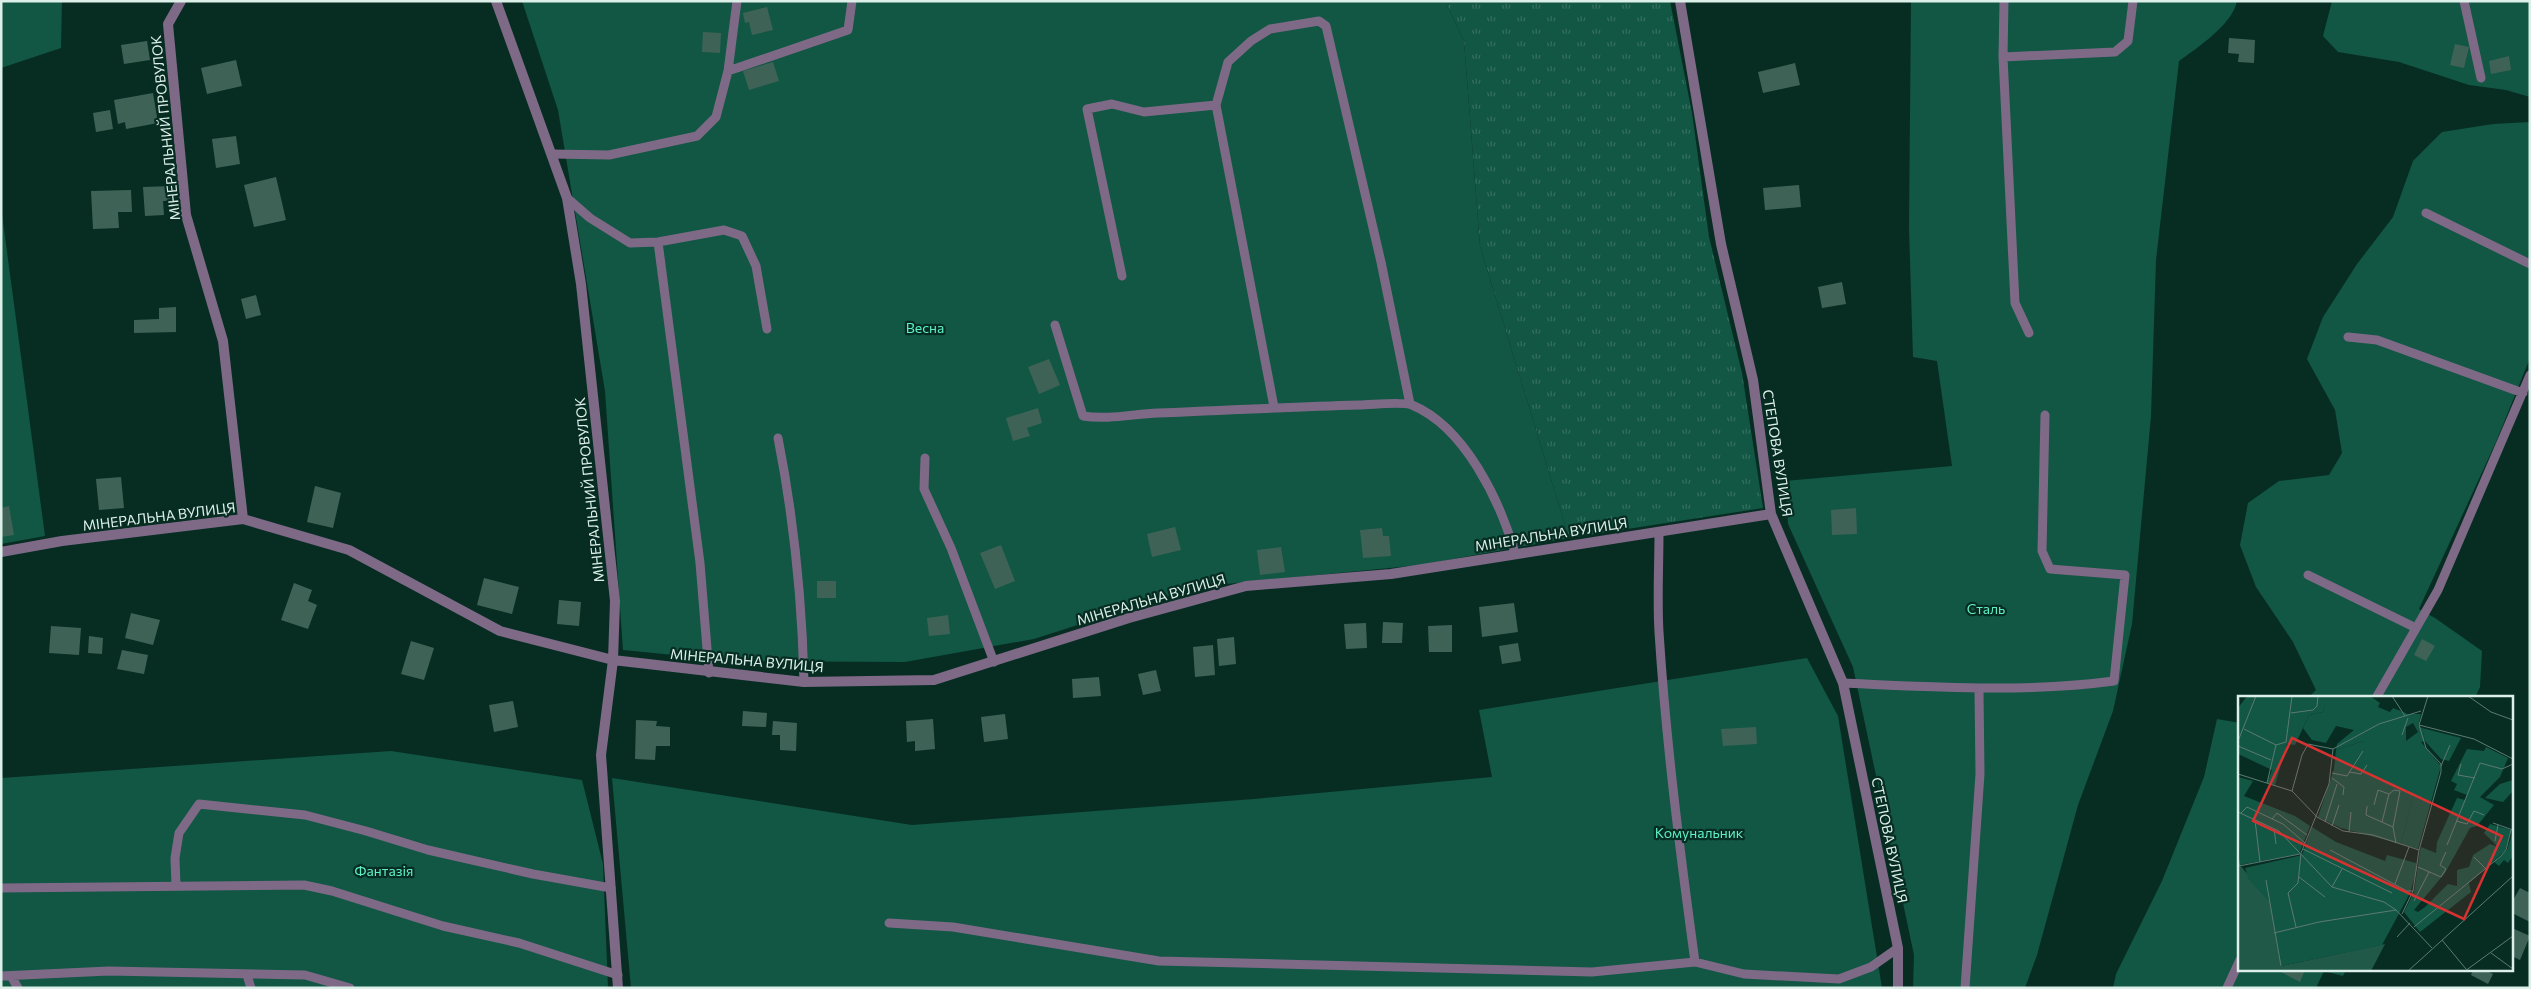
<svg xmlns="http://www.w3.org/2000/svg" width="2531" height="989" viewBox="0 0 2531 989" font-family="Commissioner,sans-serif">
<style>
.grass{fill:url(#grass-tufts)}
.green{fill:#125644}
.building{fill:#3e6356}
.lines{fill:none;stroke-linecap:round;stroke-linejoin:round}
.lane{stroke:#7e6a87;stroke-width:9}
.street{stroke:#7e6a87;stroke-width:10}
.labels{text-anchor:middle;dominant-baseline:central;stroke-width:4.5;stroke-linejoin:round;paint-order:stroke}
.street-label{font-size:14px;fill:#dcf0e9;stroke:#072d23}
.park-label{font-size:14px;fill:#5ff1c6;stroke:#072d23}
.inset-road{fill:none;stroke:#5c7b72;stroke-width:1}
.view{fill:#d63232;fill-opacity:0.15;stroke:#d63232;stroke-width:2.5}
.inset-edge{fill:none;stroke:#dcf0e9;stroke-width:2.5}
</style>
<defs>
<pattern id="grass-tufts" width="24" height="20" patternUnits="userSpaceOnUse" patternTransform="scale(1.25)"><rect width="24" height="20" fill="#125644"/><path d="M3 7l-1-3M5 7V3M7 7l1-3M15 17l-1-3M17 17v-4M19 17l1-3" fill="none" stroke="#346f5f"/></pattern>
</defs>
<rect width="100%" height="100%" fill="#072d23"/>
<path class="grass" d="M1445 1H1670L1692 113 1709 237 1742 373 1763 508 1569 538 1480 246 1464 41Z"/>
<path class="green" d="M1 1H62L61 48 1 68Z
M522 1H1445L1464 41 1480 246 1569 538 1420 565 1196 587 1034 639 905 662 734 661 623 650 605 391 558 110Z
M1911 1H2237C2233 24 2197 48 2179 61L2156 260 2151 416 2132 624 2113 711 2078 805 2037 955 2025 988H1913L1914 955 1853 667 1788 524 1785 481 1952 466 1937 361 1913 357 1909 228Z
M2332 1H2530V97L2506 90 2469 85 2399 62 2338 52 2323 36Z
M2530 122V358L2496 442 2419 609 2435 618 2482 651 2480 687 2475 698H2308L2316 690 2293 642 2256 587 2240 545 2248 503 2279 481 2329 475 2342 453 2335 410 2307 359 2323 317 2357 264 2393 217 2413 161 2442 132 2493 124Z
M1 207 45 536 1 544Z
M1807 658 1838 716 1882 988H631L612 778 912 825 1254 799 1492 777 1479 710Z
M2217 719 2240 723V970H2346L2343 976 2324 971 2316 988H2113L2116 974 2162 881 2204 777Z
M391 751 582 780 603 864 608 988H1V778Z"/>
<path class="building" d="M767 7 773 30 752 35 749 22 745 23 743 13Z
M703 32 721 33 720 53 702 52Z
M2229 38 2255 40 2254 63 2238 62 2239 54 2228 53Z
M147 41 150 60 124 64 121 45Z
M2455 44 2469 47 2464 68 2450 65Z
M2509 56 2511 70 2491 74 2489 61Z
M236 60 242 86 207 94 201 68Z
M773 62 779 81 749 90 743 71Z
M1795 63 1800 85 1763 93 1758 72Z
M153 93 158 123 126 129 125 122 118 124 114 100Z
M110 110 113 129 96 132 93 113Z
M236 136 240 164 216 168 212 139Z
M276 177 286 220 254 227 244 185Z
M1799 185 1801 207 1765 210 1763 188Z
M174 186 175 201H163L164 215 145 216 143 187Z
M131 190 132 212H118L119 228 93 229 91 191Z
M1842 282 1846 304 1822 308 1818 287Z
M256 295 261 315 246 319 241 299Z
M176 307V332L134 333V320L159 319V308Z
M1049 359 1060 385 1039 394 1028 367Z
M1038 408 1042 423 1027 428 1030 436 1013 441 1006 418Z
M121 477 124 508 99 510 96 479Z
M315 486 341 493 333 528 307 522Z
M9 506 14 535 1 537V508Z
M1856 508 1857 534 1832 535 1831 510Z
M1175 527 1181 550 1152 557 1147 534Z
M1382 528 1383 536H1389L1391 556 1363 558 1360 530Z
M1001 545 1015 581 995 589 980 553Z
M1281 547 1285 572 1260 575 1257 550Z
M484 578 519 587 512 614 477 605Z
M817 581H836V598H817Z
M294 583 312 590 308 601 317 605 308 629 281 620Z
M559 600 581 602 579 626 557 624Z
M1514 603 1518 632 1482 637 1479 607Z
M131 613 160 620 153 645 125 638Z
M948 615 950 634 929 636 927 618Z
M1383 622 1403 623 1402 643H1382Z
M1366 623 1367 648 1346 649 1344 624Z
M1452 625V652H1429L1428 626Z
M51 626 81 628 79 655 49 653Z
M89 636 103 638 102 654 88 653Z
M1234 637 1236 664 1219 666 1217 639Z
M2422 639 2435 646 2426 661 2414 655Z
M411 641 434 648 424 680 401 674Z
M1518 643 1521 661 1502 664 1499 646Z
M1213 645 1215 675 1195 677 1193 647Z
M122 650 148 655 144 674 117 669Z
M1156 670 1161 691 1143 695 1138 674Z
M1099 677 1101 696 1073 698 1072 679Z
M513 701 518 727 494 732 489 705Z
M743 711 767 713 766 727 742 726Z
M1005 714 1008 739 984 742 981 717Z
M933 719 935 749 915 751V741L907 742 906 721Z
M636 720 657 721 656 726 670 727V746H656L655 760 635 759Z
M773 721 797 723 796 751 780 750V735H772Z
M1756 727 1757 744 1723 746 1721 729Z
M2520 888 2530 893V922L2512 913V902Z
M2512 928 2530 936 2520 960 2512 956Z
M2282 970H2305L2300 982 2281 972Z
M2473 970H2485L2493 974 2488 984 2471 975Z"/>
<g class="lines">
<path class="lane" d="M2004 1 2003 57 2015 303 2029 333
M2464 1 2481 78
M2003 57 2115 52 2128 41 2133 1
M728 71 848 30 852 1
M552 154 609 155 697 136 716 117 728 71 737 1
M567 198 590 218 630 243 658 242 724 230 742 236 756 266 767 329
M2426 213 2530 264
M658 242 700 563 709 673
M1122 276 1087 109 1112 104 1144 112 1216 105
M1055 325 1083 416C1108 420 1133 414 1158 413 1225 410 1292 407 1359 405 1372 405 1401 401 1412 405 1465 427 1500 501 1515 553
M2348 337 2377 340 2523 393
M1274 407 1216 105 1228 62 1251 41 1270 29 1319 21 1326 26 1381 262 1410 404
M778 438C794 519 802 599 804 682
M925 458 924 489 951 548 994 662
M1659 533C1659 566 1657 599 1659 632 1666 742 1680 852 1695 962
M2308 575 2416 628
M1843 683C1933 687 2024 693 2114 681L2125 575 2050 569 2042 551 2045 415
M2376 698 2438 590 2530 375
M176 886 175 858 179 833 199 804 305 815 366 831 428 850 533 874 611 888
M1 888 304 885 332 891 443 926 519 943 618 975
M889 923 953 927 1159 961 1592 972 1695 962 1744 974 1839 979 1871 967 1898 948
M247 975 251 988
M1 976 109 971 305 975 350 988
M11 976 18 988
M1965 988 1980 774 1979 690
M2227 988 2240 960"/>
<path class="street" d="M181 1 168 24 186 215 223 341 243 519
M496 1 567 198 581 284 615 601 613 660 601 755 618 988
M1680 1 1721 244 1753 380 1771 514 1843 683 1898 948V988
M1 552 62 541 243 519 349 550 500 631 613 660 804 682 934 680 1129 618 1246 586 1391 574 1771 514"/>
</g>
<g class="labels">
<g class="street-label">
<text transform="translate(165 128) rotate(-96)">МІНЕРАЛЬНИЙ ПРОВУЛОК</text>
<text transform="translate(1778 453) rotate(81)">СТЕПОВА ВУЛИЦЯ</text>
<text transform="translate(589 490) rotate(-96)">МІНЕРАЛЬНИЙ ПРОВУЛОК</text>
<text transform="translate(159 516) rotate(-7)">МІНЕРАЛЬНА ВУЛИЦЯ</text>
<text transform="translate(1551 534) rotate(-9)">МІНЕРАЛЬНА ВУЛИЦЯ</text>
<text transform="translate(1151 599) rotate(-16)">МІНЕРАЛЬНА ВУЛИЦЯ</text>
<text transform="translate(747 660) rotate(5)">МІНЕРАЛЬНА ВУЛИЦЯ</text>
<text transform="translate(1890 840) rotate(78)">СТЕПОВА ВУЛИЦЯ</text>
</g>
<g class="park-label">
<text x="925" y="327">Весна</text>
<text x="1986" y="608">Сталь</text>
<text x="1699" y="832">Комунальник</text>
<text x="384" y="870">Фантазія</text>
</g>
</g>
<g transform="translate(2238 696)">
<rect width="275" height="275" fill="#072d23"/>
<path d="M89 0H132L142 7 140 11 152 16 155 12 170 18H183L180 30 184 32 187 45 183 46 203 70 180 153 163 148 174 102 125 45 98 54 99 48 116 34 98 30 88 47 74 44 65 32 71 19 85 16ZM175 27 180 36 168 45V31ZM275 84V95L265 106 247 102 262 88Z" fill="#125644" fill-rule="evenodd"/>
<path d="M0 151 2 169 32 206 43 270 147 248 133 275H0Z" fill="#215949"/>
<path d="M9 0H90L85 16 71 19 57 49 49 48 37 89 29 87 34 74 0 58V12ZM184 32 223 42 211 65 203 63 187 45ZM125 45 143 46 167 54 174 83V103L163 148 103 132 80 121 96 73 98 54ZM248 51 270 62 262 81 242 101 256 109 239 130 232 132 207 177 176 214 180 216 187 211 210 188 219 190V174L231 171 235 159 252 148 260 151 246 137 252 128 273 134 267 155 231 187 233 196 182 236 166 216 176 196 182 155 183 151 198 157 199 146 219 102 227 104 229 99 216 94 219 88 213 85 229 53 246 55ZM0 81 15 85 6 100 57 120 72 130 61 158 2 169ZM74 131 98 146 147 165 149 159 178 167 179 173 172 197 144 249 43 270 32 206 11 184 7 172 64 159ZM275 135V160L270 167 266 164 261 170 256 166 269 154Z" fill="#125644"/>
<path class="inset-road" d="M154 0 167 20M230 0 253 16 275 24M53 17 75 14 79 10 80 0M181 29 236 43 275 63M6 33 38 49M164 39 170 22M0 45 18 0M0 50 33 64M223 68 220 79 237 82M203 70 212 49M111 76 123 78 129 69M94 77 109 80 125 55M0 78 54 95 79 121 105 135 135 139 181 154M94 82 106 91 105 99M29 87 38 49 48 46 54 0M54 95 64 59 70 48 95 53 141 28 183 15M136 109 140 94 151 98M129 110 128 119 155 131 158 147M0 116 41 135 94 191 146 206 158 214M3 117 9 111 45 128 67 147M34 123 39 117 69 139M17 124 22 166M218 125 229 128 236 115 246 119M87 126 99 88M144 126 151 98 156 94 162 95 155 131M255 127 275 134M94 130 101 109M36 133 38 148M111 136 113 116M257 145 260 129M209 149 242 67 264 73 275 68M65 153 154 197M92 154 169 195H175M0 160 1 170 62 158M236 161 248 173M180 171 203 181 208 173 202 169 208 156M61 181 87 201M28 184 43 270M157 188 171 151M94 191 104 173M176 205 191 176M164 218 175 195 181 154 203 76V68L188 52 181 29 190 0M58 231 50 197 60 187 63 157 91 88 95 53M176 231 263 160 268 154 273 134M36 237 81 226 158 214 194 252M159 241 172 227M204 244 228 273M253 257 275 273M170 275 275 180M227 275 275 240"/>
<path class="view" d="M54 42 264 140 226 223 15 125Z"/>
<rect width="275" height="275" class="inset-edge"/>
</g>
<rect width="2531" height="989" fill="none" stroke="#dcf0e9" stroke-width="5"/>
</svg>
